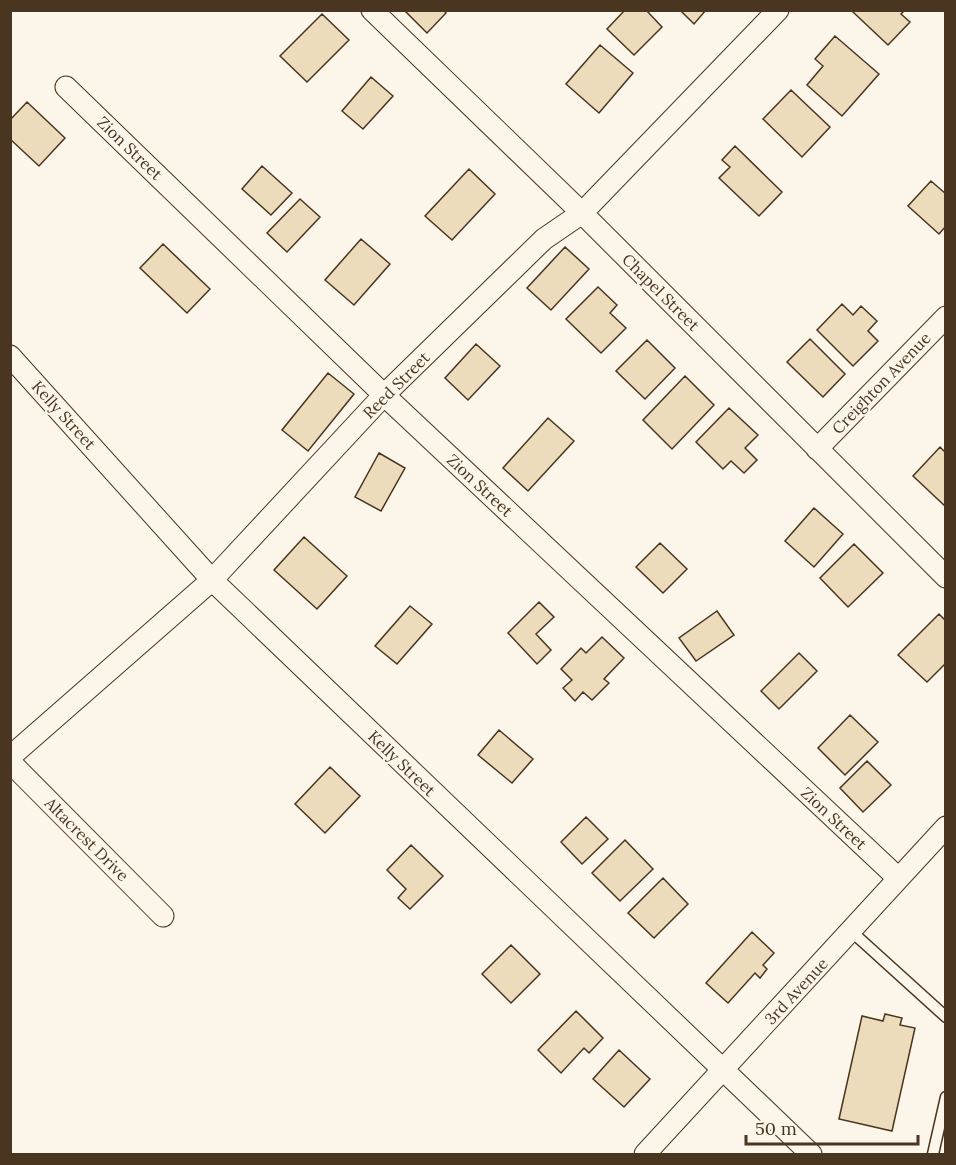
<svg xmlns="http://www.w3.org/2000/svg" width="956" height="1165" viewBox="0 0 956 1165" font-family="Lora,serif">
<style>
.building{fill:#ecdcbc;stroke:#4a3520;stroke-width:1.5}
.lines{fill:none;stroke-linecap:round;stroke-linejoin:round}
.service-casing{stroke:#4a3520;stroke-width:13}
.minor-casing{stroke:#4a3520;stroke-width:23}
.service{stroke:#fbf6e9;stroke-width:10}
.minor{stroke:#fbf6e9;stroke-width:21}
.labels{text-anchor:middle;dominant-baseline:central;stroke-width:4.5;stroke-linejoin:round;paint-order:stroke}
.street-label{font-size:16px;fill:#4a3520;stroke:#fbf6e9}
</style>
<rect width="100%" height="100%" fill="#fbf6e9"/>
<path class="building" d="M404 10H444L446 13 427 33Z
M625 10H646L662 27 634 55 607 29Z
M680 10H706L694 24Z
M855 10H905L901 14 910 22 888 45 853 12Z
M322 14 349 40 307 82 280 56Z
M835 36 879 74 842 116 807 85 823 66 815 59Z
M600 45 633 73 599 113 566 84Z
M371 77 393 96 363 129 342 111Z
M791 90 830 127 802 157 763 119Z
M27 102 65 138 39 166 10 139V120Z
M735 146 782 192 759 216 719 178 730 167 722 160Z
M262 166 292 193 271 215 242 189Z
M469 169 495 194 452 240 425 216Z
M931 181 946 194V226L939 234 908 206Z
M300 199 320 217 287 252 267 233Z
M361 239 390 264 354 305 325 280Z
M163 244 210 289 187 313 140 268Z
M565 247 589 269 551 310 527 288Z
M598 287 617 305 610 313 626 328 601 353 566 319Z
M842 304 853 315 861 306 877 321 868 331 878 341 853 366 817 330Z
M810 339 845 374 823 397 787 362Z
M647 340 675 368 645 399 616 371Z
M476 344 500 366 468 400 445 378Z
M328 373 354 394 308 451 282 430Z
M685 376 714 405 672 449 643 420Z
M729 408 758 435 745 448 757 460 744 473 731 461 723 469 696 442Z
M548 418 574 441 528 491 503 468Z
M940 447 946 453V507L913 476Z
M379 453 405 468 381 511 355 497Z
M814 508 843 534 814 567 785 541Z
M304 537 347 576 317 609 274 570Z
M660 543 687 569 663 593 636 567Z
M854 544 883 573 848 607 820 578Z
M539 602 554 617 536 634 551 650 537 664 508 633Z
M410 606 432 624 397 664 375 646Z
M717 611 734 635 696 661 679 638Z
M939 614 946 621V663L927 682 898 655Z
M602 637 624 658 604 679 609 683 592 700 583 692 575 701 563 688 572 680 561 669 581 648 586 653Z
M799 653 817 671 779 709 761 691Z
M850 715 878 742 845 775 818 748Z
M499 730 533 759 512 783 478 755Z
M867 761 891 785 863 812 840 788Z
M330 767 360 796 325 833 295 804Z
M586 817 608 839 582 864 561 842Z
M625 840 653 869 620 901 592 873Z
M411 845 443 876 410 909 398 898 406 889 387 870Z
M663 878 688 904 654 938 628 913Z
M752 932 774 953 763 965 767 969 760 978 755 973 728 1003 706 983Z
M511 945 540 974 511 1003 482 974Z
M576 1011 603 1038 589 1053 584 1048 561 1073 538 1050Z
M885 1014 902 1018 900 1025 915 1028 892 1131 839 1119 862 1016 883 1021Z
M619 1050 650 1079 624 1107 593 1079Z"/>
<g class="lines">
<g class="service-casing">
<path id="service" d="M851 931 946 1017
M933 1154 946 1097"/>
</g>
<g class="minor-casing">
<path id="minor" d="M372 10 582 213 946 577
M66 87 384 395 898 878
M10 356 212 580 811 1154
M817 449 946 317
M10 757 212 580 384 395 544 239 582 213 778 10
M10 762 163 916
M645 1154 946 827"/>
</g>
<use href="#service" class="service"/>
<use href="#minor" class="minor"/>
</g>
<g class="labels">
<g class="street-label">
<text transform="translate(130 148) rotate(44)">Zion Street</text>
<text transform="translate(661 292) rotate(45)">Chapel Street</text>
<text transform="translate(881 383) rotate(-46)">Creighton Avenue</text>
<text transform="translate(396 385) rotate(-45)">Reed Street</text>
<text transform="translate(64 415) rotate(48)">Kelly Street</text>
<text transform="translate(480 485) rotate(43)">Zion Street</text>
<text transform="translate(402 763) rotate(44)">Kelly Street</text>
<text transform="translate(834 818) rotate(43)">Zion Street</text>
<text transform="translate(87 839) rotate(45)">Altacrest Drive</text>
<text transform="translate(796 991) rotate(-47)">3rd Avenue</text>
</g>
</g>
<rect width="956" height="1165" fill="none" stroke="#4a3520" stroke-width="24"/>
<path d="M746 1135v9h172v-9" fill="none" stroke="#4a3520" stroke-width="3"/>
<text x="755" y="1135" font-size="18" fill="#4a3520" stroke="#fbf6e9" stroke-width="4.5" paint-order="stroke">50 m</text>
</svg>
